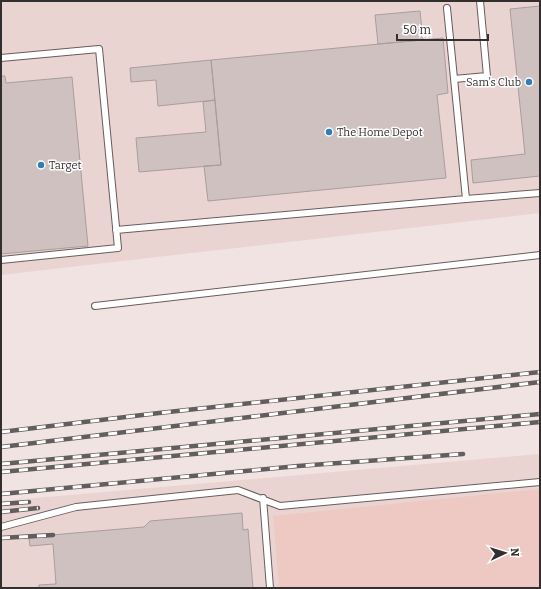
<svg xmlns="http://www.w3.org/2000/svg" width="541" height="589" viewBox="0 0 541 589" font-family="Bitter,serif">
<style>
.built{fill:#ead4d2}
.green{fill:#eec8c3}
.building{fill:#cfc1c0;stroke:#aa9d9c}
.lines{fill:none;stroke-linecap:round;stroke-linejoin:round}
.lane-casing{stroke:#695d5c;stroke-width:8}
.lane{stroke:#fff;stroke-width:6}
.rail-casing{stroke:#645d5d;stroke-width:4.5}
.rail{stroke:#fff;stroke-width:3;stroke-dasharray:9;stroke-linecap:butt}
.poi-dot{fill:#337eb2;stroke:#fff;stroke-width:1.5}
.labels{text-anchor:middle;dominant-baseline:central;stroke-width:3;stroke-linejoin:round;paint-order:stroke}
.poi-label{font-size:11px;fill:#342f2f;stroke:#fff;text-anchor:start}
</style>
<rect width="100%" height="100%" fill="#f1e3e2"/>
<path class="built" d="M1 1H540V213L1 275Z
M540 454V588H1V501Z"/>
<path class="green" d="M540 489V588H279L273 516Z"/>
<path class="building" d="M540 6V176L473 183 471 160 525 154 510 9Z
M420 11 423 40 378 44 375 15Z
M443 38 448 93 437 95 446 178 208 201 204 166 221 165 211 60Z
M211 60 215 100 158 106 156 80 131 82 130 68Z
M1 76H5L6 83 72 77 88 246 1 254Z
M215 100 221 165 139 172 136 138 206 132 203 102Z
M242 513 243 530 248 529 253 588H39V585L56 584 53 544 30 546 29 539 40 536 144 527 150 521Z"/>
<g class="lines">
<g class="lane-casing">
<path id="lane" d="M447 8 466 199 540 193
M1 58 99 49 118 248 1 260
M454 79 487 76 480 1
M116 230 466 199
M95 306 540 255
M263 498 270 588
M1 527 76 507 238 490 280 506 540 482"/>
</g>
<use href="#lane" class="lane"/>
<g class="rail-casing">
<path id="rail" d="M1 432 159 413 540 372
M1 447 540 382
M1 464 540 414
M1 472 540 422
M1 494 298 466 463 454
M1 504 29 502
M1 512 38 508
M1 538 53 535"/>
</g>
<use href="#rail" class="rail"/>
</g>
<g class="poi-dot">
<circle cx="529" cy="82" r="4"/>
<circle cx="329" cy="132" r="4"/>
<circle cx="41" cy="165" r="4"/>
</g>
<g class="labels">
<g class="poi-label">
<text x="521" y="82" text-anchor="end">Sam's Club</text>
<text x="337" y="132">The Home Depot</text>
<text x="49" y="165">Target</text>
</g>
</g>
<rect width="541" height="589" fill="none" stroke="#342f2f" stroke-width="4"/>
<g transform="translate(505 553) rotate(86)" stroke="#ffffff" stroke-width="3" paint-order="stroke">
<path d="M0-3L7 15L0 10L-7 15Z" fill="#342f2f"/>
<text y="-6" font-size="11" font-weight="bold" text-anchor="middle" fill="#342f2f">N</text>
</g>
<path d="M397 34v6h91v-6" fill="none" stroke="#342f2f" stroke-width="2"/>
<text x="403" y="34" font-size="12" fill="#342f2f" stroke="#ffffff" stroke-width="3" paint-order="stroke">50 m</text>
</svg>
